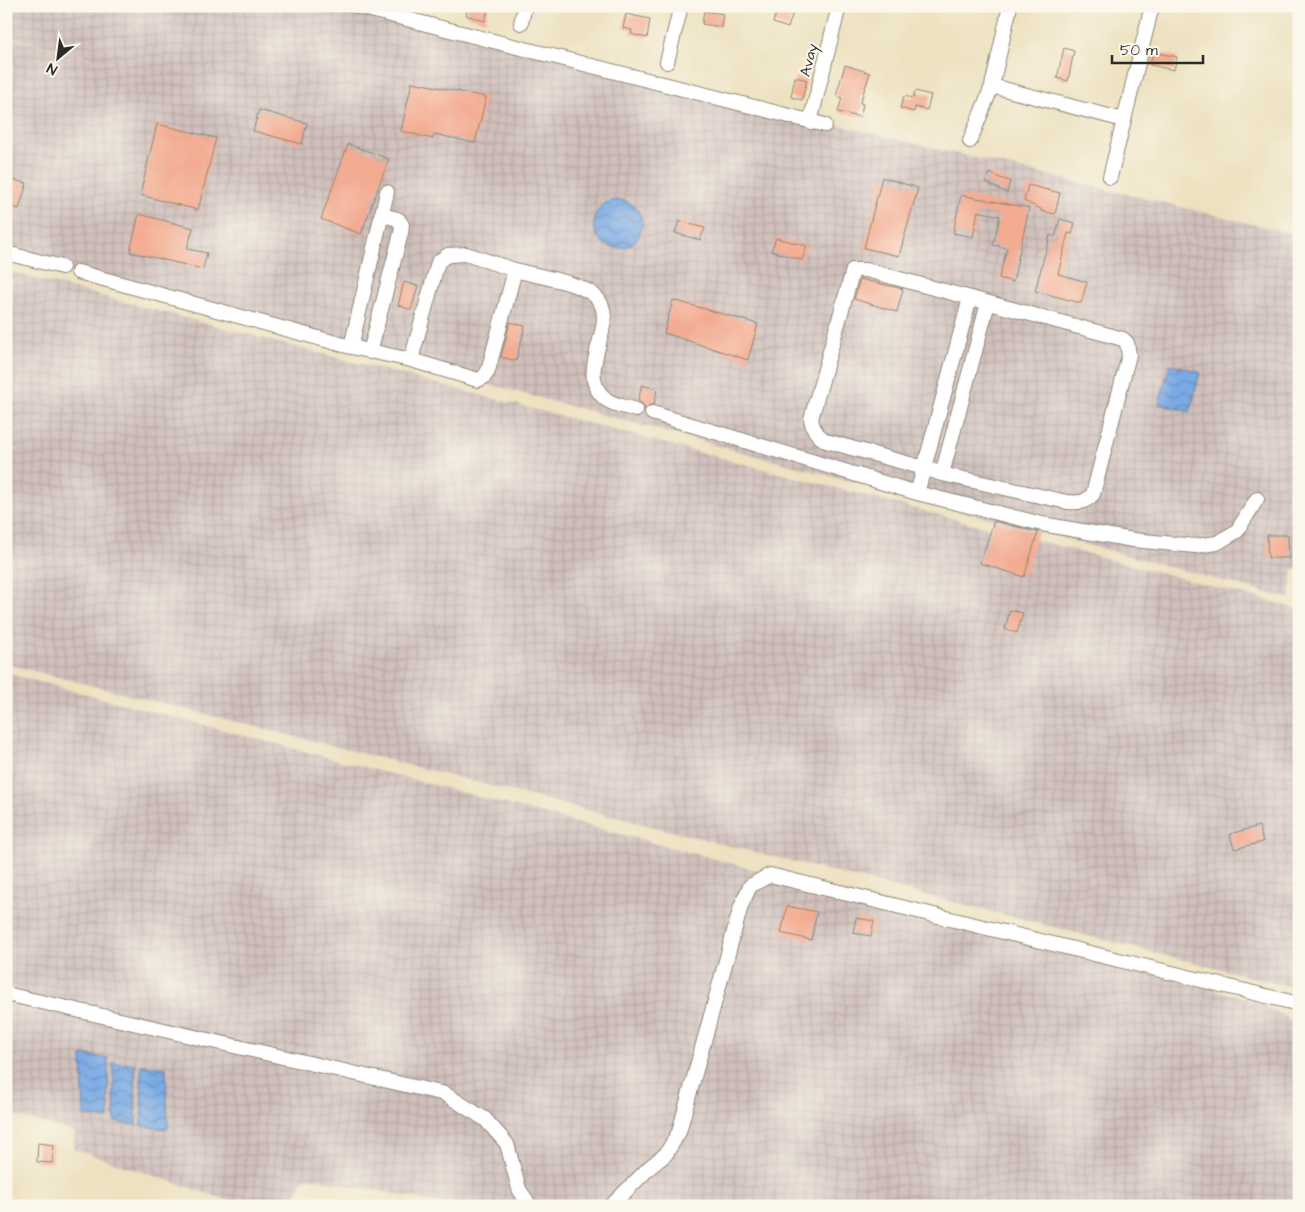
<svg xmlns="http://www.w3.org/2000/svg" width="1305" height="1212" viewBox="0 0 1305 1212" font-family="'Architects Daughter',sans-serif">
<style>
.industrial{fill:url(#industrial-grid)}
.water{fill:url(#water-waves);stroke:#526a88}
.building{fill:#f3ab91}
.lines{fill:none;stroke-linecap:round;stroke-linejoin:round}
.minor-casing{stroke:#8c8676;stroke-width:16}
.minor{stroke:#fff;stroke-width:14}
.labels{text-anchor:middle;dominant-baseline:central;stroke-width:4;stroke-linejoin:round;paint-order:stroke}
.street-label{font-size:15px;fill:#2b2b2b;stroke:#fbf7ec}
</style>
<defs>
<pattern id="industrial-grid" width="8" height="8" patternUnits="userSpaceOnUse" patternTransform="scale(1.25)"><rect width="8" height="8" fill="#d0c0bc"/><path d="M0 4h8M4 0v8" fill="none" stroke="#b3a5a2"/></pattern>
<pattern id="water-waves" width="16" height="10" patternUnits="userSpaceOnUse" patternTransform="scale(1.25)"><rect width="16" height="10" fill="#7aaae4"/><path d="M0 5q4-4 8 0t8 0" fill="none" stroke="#648bb9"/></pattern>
</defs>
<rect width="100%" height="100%" fill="#fbf7ec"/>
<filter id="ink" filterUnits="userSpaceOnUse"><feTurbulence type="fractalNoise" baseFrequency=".02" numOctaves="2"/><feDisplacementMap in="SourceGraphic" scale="10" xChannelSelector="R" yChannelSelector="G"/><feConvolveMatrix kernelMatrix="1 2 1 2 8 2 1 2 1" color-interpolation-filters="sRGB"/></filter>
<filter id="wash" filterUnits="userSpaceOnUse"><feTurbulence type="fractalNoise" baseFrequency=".0096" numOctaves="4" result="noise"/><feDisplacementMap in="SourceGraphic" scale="20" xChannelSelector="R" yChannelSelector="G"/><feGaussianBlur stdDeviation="1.12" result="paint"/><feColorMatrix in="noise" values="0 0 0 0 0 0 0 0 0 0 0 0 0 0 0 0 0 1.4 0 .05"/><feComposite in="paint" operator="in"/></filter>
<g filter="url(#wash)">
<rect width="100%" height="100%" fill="#ede1c0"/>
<path class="industrial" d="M6 6H360L891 138 1299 235V569H1293L1290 599 6 255V37L243 97 6 36Z
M6 271 1299 609V989L6 664Z
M6 673 1253 1000 1299 1024V1206H457L306 1177 288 1206H245L74 1149 75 1132 6 1113Z"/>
<path class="water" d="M594 224a24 24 0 1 1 48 0a24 24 0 1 1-48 0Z
M1170 364 1200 372 1190 412 1159 404Z
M82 1055 108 1058 109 1119 84 1116Z
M113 1063 135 1064 136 1125 115 1122Z
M141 1065 166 1068 168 1129 142 1126Z"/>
<g id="blocks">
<path class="building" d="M468 6H489L485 21 466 15Z
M778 6H795L788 28 773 23Z
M704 11 723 14 721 27 702 24Z
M626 14 650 19 647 38 631 34 632 30 623 28Z
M1064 48 1074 51 1068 81 1057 78Z
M1153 52 1177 57 1174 70 1150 65Z
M845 65 870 73 860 103 863 104 860 117 838 112 842 98 836 96Z
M795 77 807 80 802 100 791 97Z
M412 82 486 97 475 143 434 134 433 139 401 131Z
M915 91 931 95 927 110 915 107 914 112 900 108 904 96 913 98Z
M259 110 307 123 302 144 253 131Z
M157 124 216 138 198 210 140 195Z
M348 144 389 159 361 234 321 219Z
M990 173 1000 178 1010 181 1007 193 985 182Z
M882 177 918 188 899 256 864 248Z
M14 180 27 183 19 209 6 205Z
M1028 185 1060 193 1055 214 1041 211V209L1024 201Z
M961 195 1029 208 1013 282 999 278 1007 248 993 245 1000 216 978 211 973 237 953 233Z
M139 214 193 228 187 249 207 253 203 269 130 252Z
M1060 219 1075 223 1072 234 1068 233 1058 274 1087 282 1081 303 1035 291 1050 235 1055 237Z
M679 221 705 228 700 240 675 233Z
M776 238 807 246 802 260 771 251Z
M860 279 903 289 897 312 854 299Z
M404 282 418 286 411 310 398 305Z
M673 300 758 324 748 360 664 333Z
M510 322 525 326 516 361 501 357Z
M642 385 657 389 654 405H650L645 409 643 404 638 401Z
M994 521 1038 532 1024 577 980 563Z
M1267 535H1288L1289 558H1268Z
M1010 610 1023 613 1017 633 1005 629Z
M1259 826 1263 842 1234 849 1230 834Z
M787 906 817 912 811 940 781 933Z
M856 918 874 921 871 936 853 933Z
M38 1143 54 1145 52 1163 37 1162Z"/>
</g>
</g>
<g filter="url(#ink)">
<use href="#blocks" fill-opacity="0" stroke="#8c8676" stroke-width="1"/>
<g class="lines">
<g class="minor-casing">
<path id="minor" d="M355 6 825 125
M521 23 525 6
M667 62 681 6
M992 86 1124 120
M810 122 839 6
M970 141 992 86 1010 6
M1110 177 1152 6
M6 253 62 267
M78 272 351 347 411 360 478 380 484 377 488 371 515 270C536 276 580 282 595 296 624 321 570 373 607 400 614 405 627 407 636 410
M351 347 387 192
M370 352 401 233 402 225 398 219 381 215
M411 360 438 262 448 255 466 254 515 270
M652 413 917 493 1042 524 1133 540 1195 546 1217 543 1237 531 1257 499
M942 474 988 303
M917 493 924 468 826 441C817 435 813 430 811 419L853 270H866L1105 334 1123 339 1127 343 1129 355 1093 494C1085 503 1079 503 1067 502L942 474 924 468 970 298
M6 994 445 1094 485 1119 507 1144 519 1189 530 1206
M611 1206 650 1167 666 1154 679 1132 741 906 750 886 770 875 1299 1004"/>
</g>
<use href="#minor" class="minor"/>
</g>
</g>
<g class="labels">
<g class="street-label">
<text transform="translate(809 60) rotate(-76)">Avay</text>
</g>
</g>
<rect width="1305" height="1212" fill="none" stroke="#fbf7ec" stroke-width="25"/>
<g transform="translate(58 58) rotate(209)" stroke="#fbf7ec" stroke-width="4" paint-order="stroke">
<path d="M0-4L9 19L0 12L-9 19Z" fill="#2b2b2b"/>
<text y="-8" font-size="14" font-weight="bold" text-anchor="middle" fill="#2b2b2b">N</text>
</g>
<path d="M1112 55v8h91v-8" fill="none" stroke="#2b2b2b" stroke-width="2.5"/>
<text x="1120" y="55" font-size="15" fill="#2b2b2b" stroke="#fbf7ec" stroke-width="4" paint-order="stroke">50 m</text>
</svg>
